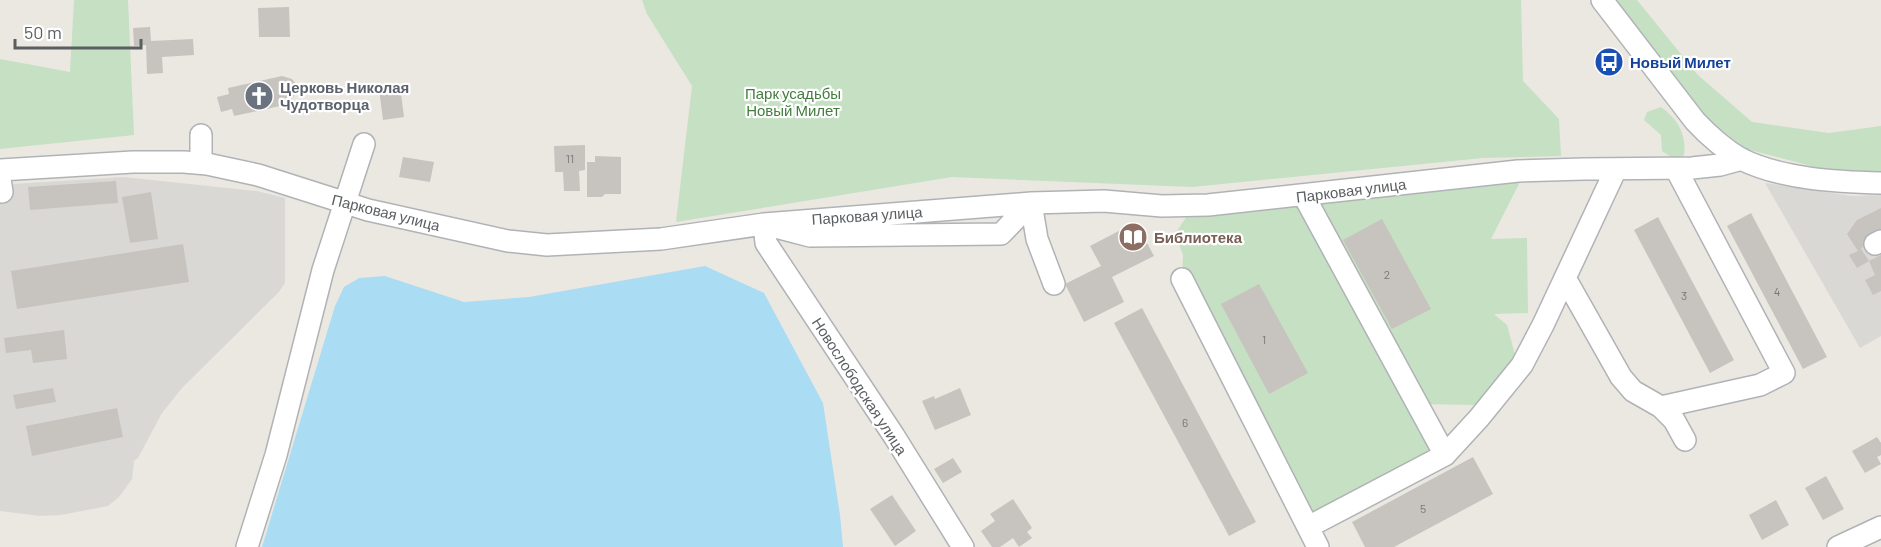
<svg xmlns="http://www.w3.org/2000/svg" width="1881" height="547" viewBox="0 0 1881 547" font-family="Barlow,sans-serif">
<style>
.industrial{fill:#dad8d5}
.green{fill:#c5e0c2}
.water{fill:#aadcf4}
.building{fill:#c7c3bf}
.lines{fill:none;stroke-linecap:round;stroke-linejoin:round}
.minor-casing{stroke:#b0b3b6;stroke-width:24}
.minor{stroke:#fff;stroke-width:21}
.labels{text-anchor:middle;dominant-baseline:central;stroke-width:4.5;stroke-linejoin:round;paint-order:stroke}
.number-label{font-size:12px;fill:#767778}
.transit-label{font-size:15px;font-weight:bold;fill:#164399;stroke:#fff;text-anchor:start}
.worship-label{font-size:15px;font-weight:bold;fill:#5b616d;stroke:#fff;text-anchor:start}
.park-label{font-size:15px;fill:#427d3e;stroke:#fff}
.street-label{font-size:15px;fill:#5b5e61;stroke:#fff}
.education-label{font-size:15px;font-weight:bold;fill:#785e54;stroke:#fff;text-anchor:start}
</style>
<rect width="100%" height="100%" fill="#ebe8e2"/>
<path class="industrial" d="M124 177 257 191 285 198V283L279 292 183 387 162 413 138 458 134 461 132 479 119 497 108 506 61 515 40 516 0 511V192L13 191 12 184Z
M1765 183 1852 196 1881 195V336L1860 348Z"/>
<path class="green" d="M74 0H128L134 135 0 149V59L70 72Z
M642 0H1521L1523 81 1559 119 1561 156 1483 158 1192 187 952 177 676 222 692 86 647 14Z
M1615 0H1637L1698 75 1752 122 1829 133 1881 126V172L1819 168 1746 149 1705 117Z
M1661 107C1678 119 1687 135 1684 155L1676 160 1662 151 1661 135 1644 120 1647 112Z
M1520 182 1491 239 1527 238 1528 313 1494 314 1507 325 1515 355 1477 405 1417 404 1445 455 1308 527 1182 279 1183 255 1175 234 1189 213 1300 206Z"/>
<path class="water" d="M705 266 764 293 823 403 840 515 843 547H262L335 306 344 287 359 278 385 276 464 302 529 297Z"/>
<path class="building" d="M289 7 290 37H259L258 8Z
M150 27 151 41 193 39 194 55 162 57 163 73 147 74 146 45 134 46 133 28Z
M282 76 292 79 296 84 297 91 289 104 234 116 232 109 221 112 217 97 229 94 228 88Z
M400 86 404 117 383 120 379 89Z
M585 145V170L579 171 580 191H564L563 172H555L554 146Z
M595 156 621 157V194H605L602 197H587V162H595Z
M403 157 434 162 430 182 399 177Z
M116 181 118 203 30 210 28 187Z
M151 192 158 239 130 243 122 197Z
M1881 208V231L1871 236 1861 249 1869 261 1857 268 1849 255 1858 251 1847 234 1857 220Z
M1751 213 1827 357 1803 369 1727 226Z
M1658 217 1734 360 1710 373 1634 230Z
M1382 219 1431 309 1392 329 1343 240Z
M1136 222 1154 256 1112 277 1124 302 1084 322 1065 284 1101 266 1090 246Z
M183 244 189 282 17 309 11 271Z
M1881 255V291L1873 295 1865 280 1875 275 1869 261Z
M1259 284 1308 373 1269 394 1221 304Z
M1142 308 1256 522 1229 536 1114 323Z
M64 330 67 359 33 363 31 350 6 353 4 338Z
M53 388 56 402 16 409 13 395Z
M960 388 971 415 935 430 922 401 934 396 935 399Z
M117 408 123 437 32 456 26 426Z
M1877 437 1881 443V455L1877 457 1881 464 1865 473 1852 451Z
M1473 457 1493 494 1394 547H1365L1352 522Z
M953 458 962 472 943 483 934 469Z
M1826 476 1844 509 1823 520 1805 488Z
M892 495 916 531 895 546 870 509Z
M1013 499 1032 528 1027 532 1032 538 1019 547 1013 538 1000 547H992L981 531 995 521 990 514Z
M1776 500 1789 525 1762 540 1749 515Z"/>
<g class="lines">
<g class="minor-casing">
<path id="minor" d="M1602 0 1695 121C1709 136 1724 149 1741 159 1781 179 1837 182 1881 183
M201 135V163
M0 170 133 162H184L207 164 258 175 368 210 508 241 547 245 661 239 764 224 1031 203 1104 201 1162 206 1208 205 1518 171 1584 169 1692 168 1720 165 1742 159
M0 179 2 192
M1304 196 1445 455
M1031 203 1037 239 1054 284
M1875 244 1881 241
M1565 278 1621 377 1633 391 1661 407 1674 420 1685 440
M1182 279 1318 547
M1661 407 1760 385 1784 373 1676 169
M1308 527 1445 455 1479 418 1522 365 1543 325 1616 169
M247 547 276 455 323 270 364 144
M963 547 894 436 766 243 764 224 810 236 1001 234 1031 203
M1838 547 1881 527"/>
</g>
<use href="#minor" class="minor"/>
</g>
<defs>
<g id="bus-disc" transform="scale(1.5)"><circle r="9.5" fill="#1a4fb4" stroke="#fff"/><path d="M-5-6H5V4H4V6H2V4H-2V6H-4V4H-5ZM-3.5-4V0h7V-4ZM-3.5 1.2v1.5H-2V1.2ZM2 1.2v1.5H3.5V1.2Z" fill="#fff"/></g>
<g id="church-disc" transform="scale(1.5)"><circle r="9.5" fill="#6b7280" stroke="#fff"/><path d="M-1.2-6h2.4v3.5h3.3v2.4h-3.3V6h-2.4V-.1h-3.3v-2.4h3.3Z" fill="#fff"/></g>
<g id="library-disc" transform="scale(1.5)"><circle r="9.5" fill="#8d6e63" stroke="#fff"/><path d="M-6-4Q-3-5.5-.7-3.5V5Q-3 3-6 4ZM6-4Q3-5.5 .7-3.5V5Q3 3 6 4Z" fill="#fff"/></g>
</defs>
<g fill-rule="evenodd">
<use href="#bus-disc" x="1609" y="62"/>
<use href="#church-disc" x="259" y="96"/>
<use href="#library-disc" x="1133" y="237"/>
</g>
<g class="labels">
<g class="number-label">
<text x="570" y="158">11</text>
<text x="1387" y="274">2</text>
<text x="1777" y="291">4</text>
<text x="1684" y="295">3</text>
<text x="1264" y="339">1</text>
<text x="1185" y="422">6</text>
<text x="1423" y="508">5</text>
</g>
<g class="transit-label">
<text x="1630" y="62">Новый Милет</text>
</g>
<g class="worship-label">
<text x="280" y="87">Церковь Николая<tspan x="280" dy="17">Чудотворца</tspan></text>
</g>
<g class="park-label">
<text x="793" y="93">Парк усадьбы<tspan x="793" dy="17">Новый Милет</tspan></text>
</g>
<g class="street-label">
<text transform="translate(1351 190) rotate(-7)">Парковая улица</text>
<text transform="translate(386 212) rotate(14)">Парковая улица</text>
<text transform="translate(867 215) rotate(-4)">Парковая улица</text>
<text transform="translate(860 386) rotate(57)">Новослободская улица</text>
</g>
<g class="education-label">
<text x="1154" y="237">Библиотека</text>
</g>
</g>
<path d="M15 39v9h126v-9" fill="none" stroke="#5b5e61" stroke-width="3"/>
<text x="24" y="39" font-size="18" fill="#5b5e61" stroke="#ffffff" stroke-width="4.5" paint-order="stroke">50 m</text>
</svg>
